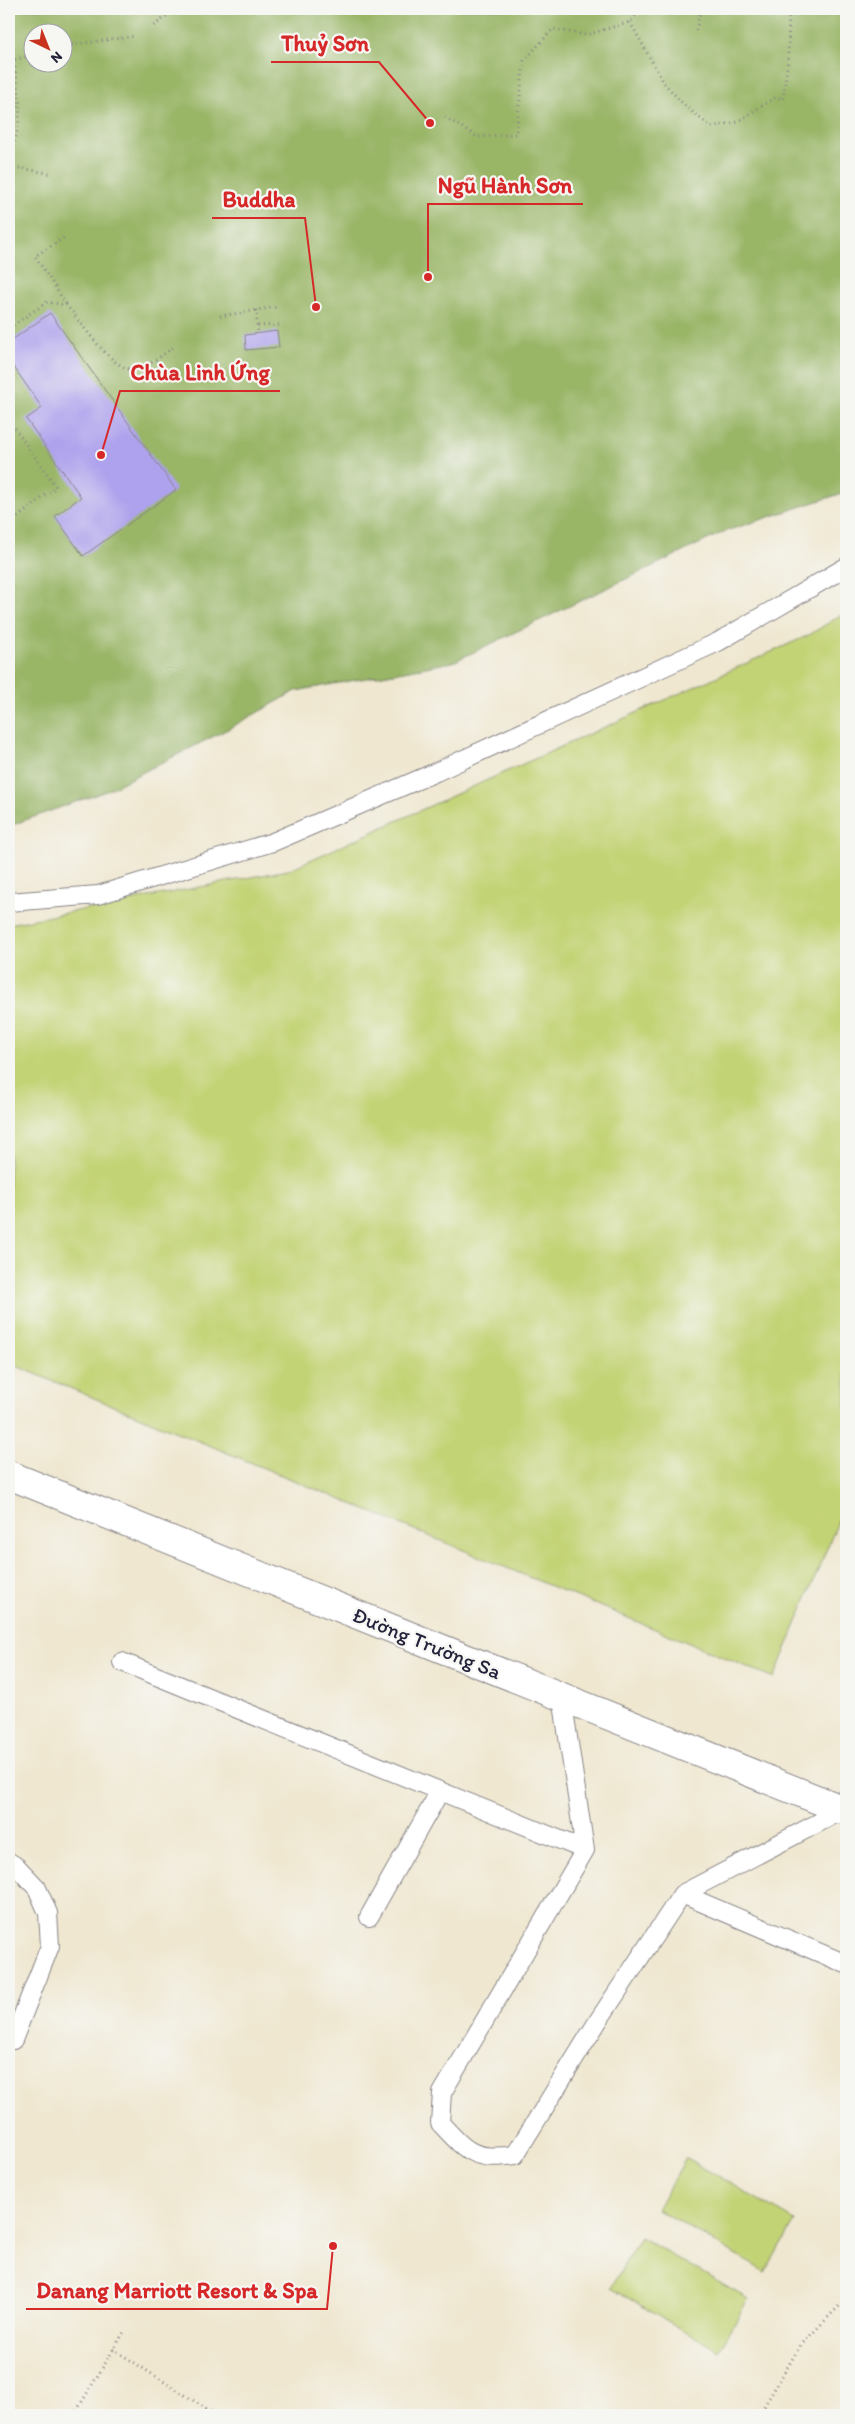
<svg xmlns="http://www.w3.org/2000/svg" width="855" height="2424" viewBox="0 0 855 2424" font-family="Itim,sans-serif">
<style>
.green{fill:#c2d375;stroke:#727a58}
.forest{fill:#99b566;stroke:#5e6c50;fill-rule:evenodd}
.building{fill:#aea1ed}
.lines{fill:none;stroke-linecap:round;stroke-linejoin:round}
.lane-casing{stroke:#888486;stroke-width:20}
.secondary-casing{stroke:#888486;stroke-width:30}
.path{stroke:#888486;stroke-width:3;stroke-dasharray:1 4;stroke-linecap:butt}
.lane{stroke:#fff;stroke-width:18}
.secondary{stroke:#fff;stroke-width:28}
.labels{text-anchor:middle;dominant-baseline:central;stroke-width:4.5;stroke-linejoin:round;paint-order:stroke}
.street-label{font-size:21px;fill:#22223b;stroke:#f6f6f2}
.leader{fill:none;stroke:#d62828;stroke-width:2}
.callout-dot{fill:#d62828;stroke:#f6f6f2;stroke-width:2}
.callout-label{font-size:22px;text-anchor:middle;font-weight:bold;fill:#d62828;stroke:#f6f6f2;stroke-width:4.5;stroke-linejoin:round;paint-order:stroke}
</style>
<rect width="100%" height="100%" fill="#f6f6f2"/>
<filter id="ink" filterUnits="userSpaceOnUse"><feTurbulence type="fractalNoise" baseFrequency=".02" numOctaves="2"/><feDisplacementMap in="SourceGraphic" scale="10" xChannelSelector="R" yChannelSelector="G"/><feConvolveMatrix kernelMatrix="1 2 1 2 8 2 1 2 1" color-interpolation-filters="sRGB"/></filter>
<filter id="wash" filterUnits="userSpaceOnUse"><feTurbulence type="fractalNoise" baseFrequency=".0096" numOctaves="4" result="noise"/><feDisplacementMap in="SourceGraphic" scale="20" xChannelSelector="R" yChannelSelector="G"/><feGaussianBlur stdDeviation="1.12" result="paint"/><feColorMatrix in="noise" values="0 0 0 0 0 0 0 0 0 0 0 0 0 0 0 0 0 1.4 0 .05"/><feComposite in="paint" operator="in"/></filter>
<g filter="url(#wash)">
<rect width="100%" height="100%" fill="#efe7d0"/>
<path class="green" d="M846 612V1502L774 1678 9 1363V924L288 870 809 635Z
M686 2158 795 2221 765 2272 657 2209Z
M640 2237 748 2299 719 2351 611 2288Z"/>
<path class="forest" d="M9 9H846V492L726 531 453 662 296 691 228 729 106 791 9 826ZM32 32H62V62H32Z"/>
<g id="blocks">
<path class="building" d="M50 313 176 490 83 556 55 516 81 497 26 419 42 408 9 360V342Z
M277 331 279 347 246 350 245 335Z"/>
</g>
</g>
<g filter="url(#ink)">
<use href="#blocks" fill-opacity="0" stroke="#888486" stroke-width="1"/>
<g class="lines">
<g class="lane-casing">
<path id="lane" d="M9 902 98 895 273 842 436 772 718 642 846 567
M122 1662 585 1850
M562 1697 585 1850 442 2093 440 2123C467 2152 474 2161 515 2155L598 2021 682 1894 843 1810
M9 1862 17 1867 37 1888 48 1913 50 1946 13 2040
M682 1894 846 1964
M369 1917 440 1791"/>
</g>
<g class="secondary-casing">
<path id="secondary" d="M9 1475 846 1811"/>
</g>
<path class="path" d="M630 22 664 83 684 105 711 127 737 122 776 97 783 99 788 59 789 9
M154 26 175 9
M696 30 701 9
M62 46 136 36
M445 117 477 137 516 134 524 61 553 29 586 35 630 22 641 9
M9 156C24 122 21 95 13 60L32 55
M9 166 53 174
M66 304 35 256 67 236
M256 310 258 333
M220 316 277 307
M258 326 280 325
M9 328 47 302 66 305C80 320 115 376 137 369 150 366 163 354 174 347
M9 420 56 487 9 524
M113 2349 216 2415
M74 2415 124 2332
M759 2415 800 2346 846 2299"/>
<use href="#lane" class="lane"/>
<use href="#secondary" class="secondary"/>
</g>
</g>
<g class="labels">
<g class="street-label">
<text transform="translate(427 1643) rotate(22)">Đường Trường Sa</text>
</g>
</g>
<path class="leader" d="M430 123L379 62H271M428 277L428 204H583M316 307L305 218H212M101 455L120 391H280M333 2246L327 2309H26"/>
<g class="callout-dot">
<circle cx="430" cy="123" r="5"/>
<circle cx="428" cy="277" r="5"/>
<circle cx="316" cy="307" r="5"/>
<circle cx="101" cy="455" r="5"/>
<circle cx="333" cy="2246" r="5"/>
</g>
<g class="callout-label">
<text x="325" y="51">Thuỷ Sơn</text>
<text x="505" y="193">Ngũ Hành Sơn</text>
<text x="259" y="207">Buddha</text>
<text x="200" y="380">Chùa Linh Ứng</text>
<text x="177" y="2298">Danang Marriott Resort &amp; Spa</text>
</g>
<rect width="855" height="2424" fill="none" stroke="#f6f6f2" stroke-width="30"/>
<g transform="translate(48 48) rotate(137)"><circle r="24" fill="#f6f6f2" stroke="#a1a1a9"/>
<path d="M0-4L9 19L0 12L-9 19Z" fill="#c8321e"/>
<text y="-8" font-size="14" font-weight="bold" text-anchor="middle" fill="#22223b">N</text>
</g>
</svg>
